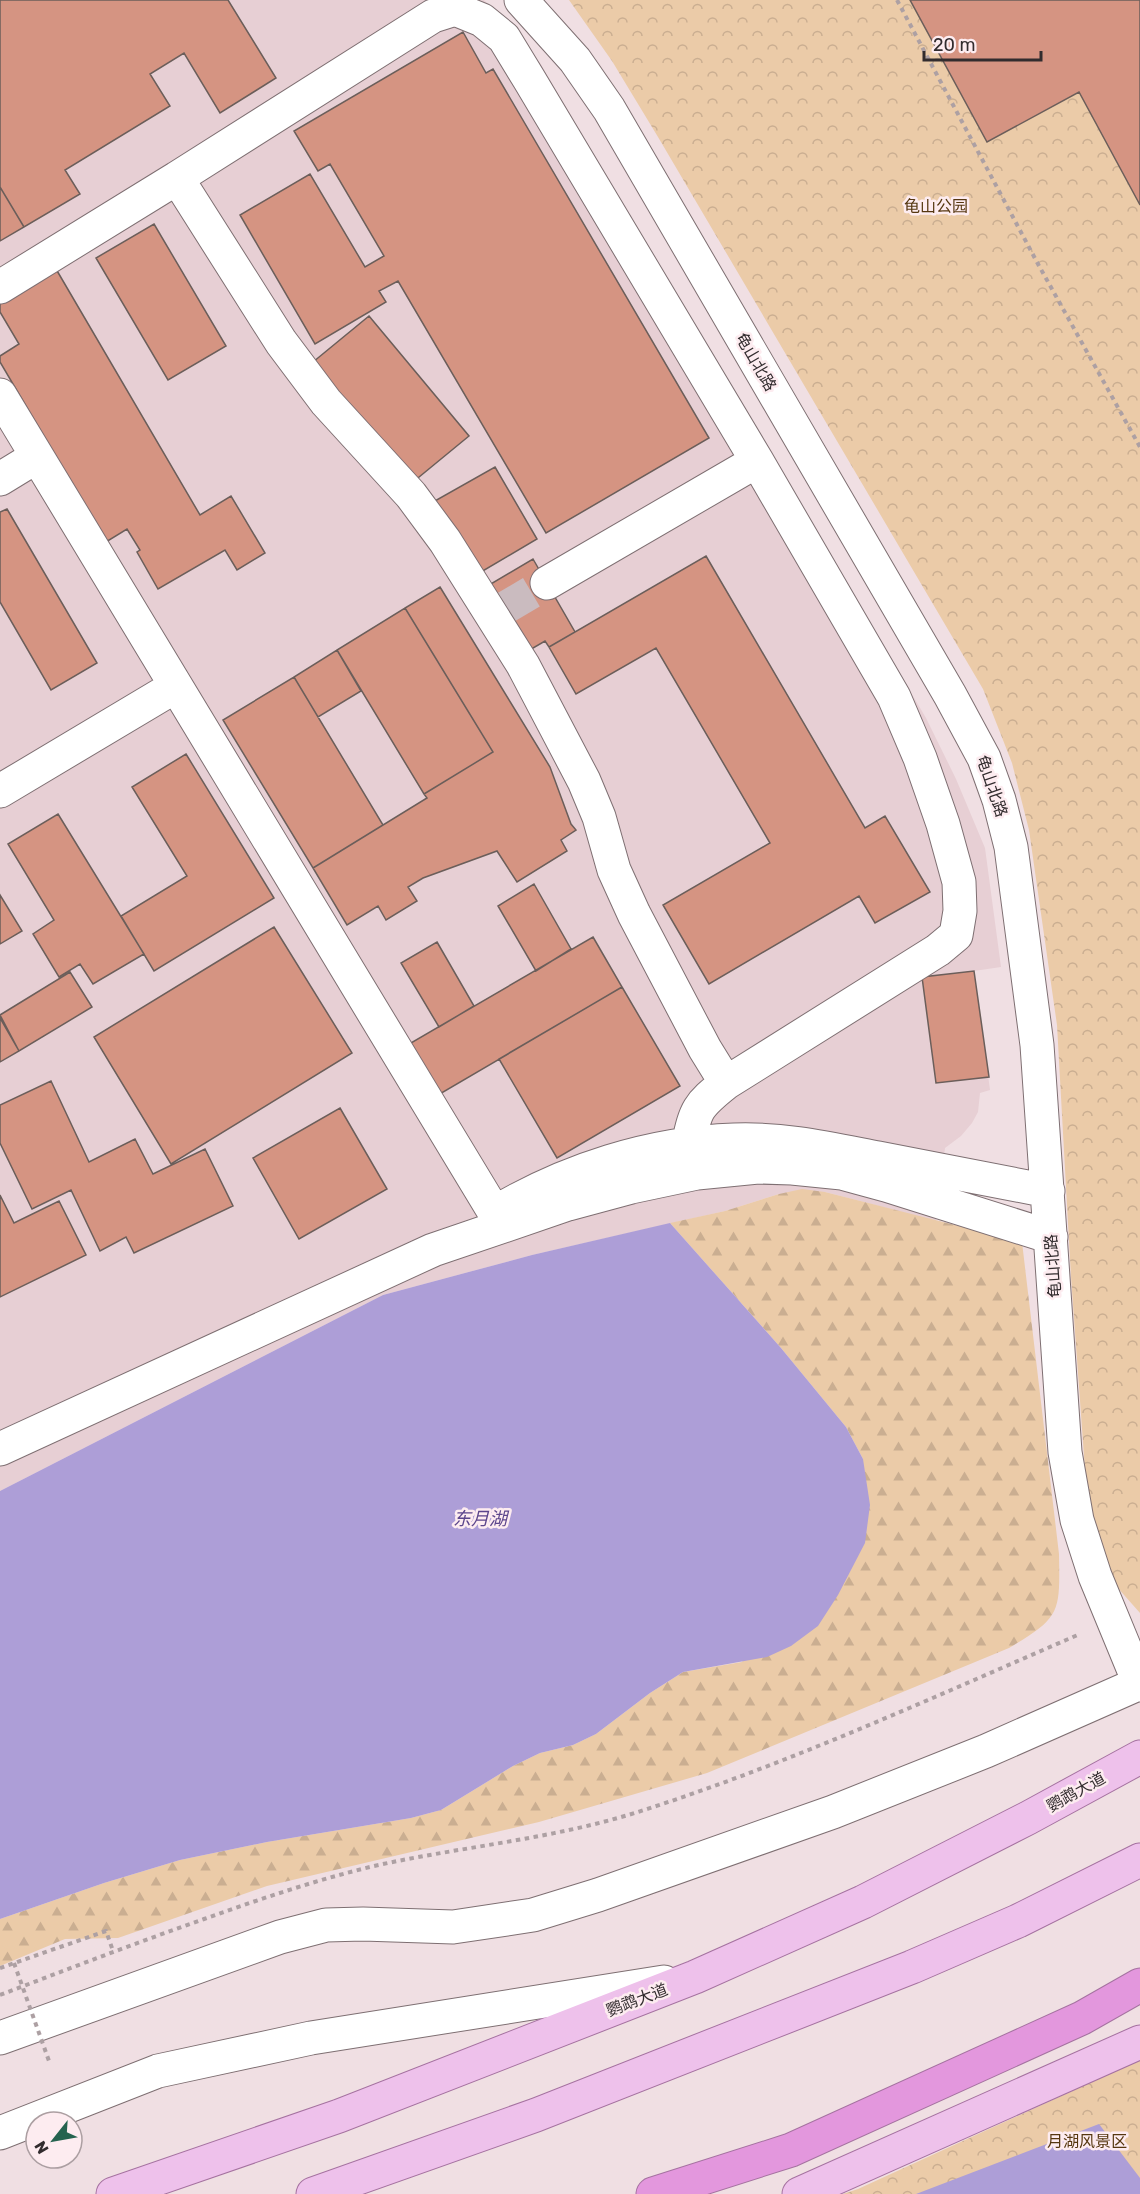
<svg xmlns="http://www.w3.org/2000/svg" width="1140" height="2194" viewBox="0 0 1140 2194" font-family="Rubik,'Noto Sans SC',sans-serif">
<style>
.built{fill:#e7cfd4}
.forest{fill:url(#forest-firs)}
.park{fill:url(#park-crowns)}
.water{fill:#ad9ed7}
.building{fill:#d59482;stroke:#6b5e5a;stroke-width:1.5}
.lines{fill:none;stroke-linecap:round;stroke-linejoin:round}
.minor-tunnel{stroke:#cabbbf;stroke-width:33;stroke-dasharray:33 16;stroke-linecap:butt}
.minor-casing{stroke:#7e6f72;stroke-width:35}
.major-casing{stroke:#a572a0;stroke-width:35}
.highway-casing{stroke:#a572a0;stroke-width:35}
.path{stroke:#ada0a3;stroke-width:4;stroke-dasharray:4.5 4.5;stroke-linecap:butt}
.minor{stroke:#fff;stroke-width:33}
.major{stroke:#eec1eb;stroke-width:33}
.highway{stroke:#e397dd;stroke-width:33}
.path-bridge{stroke:#ada0a3;stroke-width:4;stroke-dasharray:4.5 4.5;stroke-linecap:butt}
.labels{text-anchor:middle;dominant-baseline:central;stroke-width:5;stroke-linejoin:round;paint-order:stroke}
.park-label{font-size:16px;fill:#563710;stroke:#fdecf0}
.street-label{font-size:16px;fill:#322c2e;stroke:#fdecf0}
.water-label{font-size:18px;font-style:italic;fill:#5c458c;stroke:#fdecf0}
</style>
<defs>
<pattern id="forest-firs" width="22" height="20" patternUnits="userSpaceOnUse" patternTransform="scale(1.5)"><rect width="22" height="20" fill="#ebcba8"/><path d="M5 1l3.5 6h-7zM16 11l3.5 6h-7z" fill="#caae91"/></pattern>
<pattern id="park-crowns" width="20" height="18" patternUnits="userSpaceOnUse" patternTransform="scale(1.5)"><rect width="20" height="18" fill="#ebcba8"/><path d="M2 6a3 3 0 1 1 6 0M12 15a3 3 0 1 1 6 0" fill="none" stroke="#caae91"/></pattern>
</defs>
<rect width="100%" height="100%" fill="#f0dfe3"/>
<path class="built" d="M0 0H484L504 20 540 63 926 718 956 779 985 848 1001 967 974 971 990 1090 980 1093 978 1112 972 1123 961 1136 945 1148 936 1221 825 1192 779 1194 725 1211 532 1255 383 1295 0 1491Z"/>
<path class="forest" d="M802 1189 825 1192 1022 1242 1059 1554C1060 1613 1061 1617 1009 1648L707 1773 539 1822 267 1886 118 1938 65 1939 0 1966V1919L104 1883 180 1860 267 1842 411 1818 441 1810 513 1766 540 1753 573 1745 596 1734 650 1693 683 1672 742 1662 863 1459 846 1427 781 1348 670 1223 725 1211 779 1194Z"/>
<path class="park" d="M569 0H1140V1613L1109 1578 1087 1497 1071 1277 1057 1025 1029 830 1012 763 983 689 658 137 612 61Z
M1140 2060V2194H843L858 2189Z"/>
<path class="water" d="M670 1223 781 1348 846 1427 863 1459 870 1505 865 1543 838 1595 818 1626 791 1646 767 1657 683 1672 650 1693 596 1734 573 1745 540 1753 513 1766 441 1810 411 1818 267 1842 180 1860 104 1883 0 1919V1491L383 1295 532 1255Z
M1099 2124 1140 2178V2194H916Z"/>
<path class="building" d="M0 0H228L276 78 220 113 184 53 150 74 170 106 65 170 80 194 24 227 0 187Z
M910 0H1140V205L1079 92 987 142Z
M463 32 486 73 493 69 709 438 546 533 398 281 379 291 386 302 315 344 240 215 310 174 365 267 384 256 330 164 318 171 294 131Z
M0 187 24 227 0 241Z
M154 224 226 346 168 380 96 258Z
M56 269 200 515 231 496 265 553 237 570 225 550 158 589 137 552 140 550 127 529 106 542 0 362V356L19 344 0 312V302Z
M369 316 469 436 413 482 313 362Z
M495 467 537 539 476 575 433 502Z
M7 509 97 663 51 690 0 602V512Z
M706 556 865 828 885 816 930 892 875 923 859 896 709 984 663 905 770 843 656 648 576 694 549 647Z
M533 559 575 632 549 647 545 641 528 651 489 585Z
M440 587 550 767 571 824 576 830 561 840 567 851 517 882 497 851 423 878 408 887 417 901 386 920 378 906 347 925 313 868 427 798 424 794 493 752 405 608Z
M405 608 493 752 424 794 337 650Z
M337 650 361 691 318 717 294 677Z
M294 677 383 825 313 868 223 720Z
M186 754 274 898 154 971 121 916 187 876 132 787Z
M58 814 144 954 93 984 80 964 59 977 33 934 54 920 8 844Z
M534 884 571 949 536 971 498 906Z
M0 895 22 931 0 944Z
M274 927 352 1053 171 1164 94 1037Z
M593 937 622 987 433 1098 404 1047Z
M437 942 474 1006 439 1027 401 963Z
M974 971 989 1077 936 1083 922 977Z
M70 972 92 1007 19 1051 0 1015Z
M622 987 680 1086 557 1158 499 1059Z
M0 1018 19 1051 0 1062Z
M51 1081 89 1162 135 1139 153 1174 205 1149 233 1206 134 1253 126 1237 100 1251 71 1190 32 1209 0 1143V1105Z
M340 1108 387 1189 299 1239 253 1158Z
M0 1195 14 1223 59 1201 86 1255 0 1297Z"/>
<g class="lines">
<path class="minor-tunnel" d="M503 609 547 583"/>
<g class="minor-casing">
<path id="minor" d="M521 0 575 60 609 109 950 695 984 758 999 800 1011 847 1037 1045 1065 1452 1077 1520 1095 1576 1140 1685
M177 178 433 16 455 9 482 20 504 38 529 79 757 461 894 697 920 758 943 824 959 882 960 911 956 935 938 950 726 1083C697 1106 696 1109 688 1144
M0 287 177 178 281 342 326 402 411 495 445 541 523 665 584 781 599 817 614 870 634 914 705 1049 726 1083
M0 395 502 1225
M0 479 36 457
M547 583 757 461
M0 791 176 686
M494 1213C566 1170 650 1143 734 1140 783 1138 831 1149 878 1158 935 1169 991 1180 1048 1191
M0 1449 433 1250 568 1204 631 1187 697 1173 758 1167 792 1168 842 1173 886 1185 1051 1237
M0 2038 280 1937 326 1925 363 1924 453 1927 533 1915 598 1895 833 1812 986 1751 1140 1683
M0 2133 158 2071 311 2038 664 1982"/>
</g>
<g class="major-casing">
<path id="major" d="M113 2194 339 2116 695 1977 863 1902 1028 1818 1140 1757
M313 2194 536 2115 912 1967 1018 1921 1140 1860
M799 2194 1140 2042"/>
</g>
<g class="highway-casing">
<path id="highway" d="M653 2194 791 2150 1082 2018 1140 1985"/>
</g>
<path class="path" d="M897 0 1038 264 1140 447
M0 1968 106 1931 113 1951
M0 1995C68 1969 136 1943 204 1919 260 1899 316 1880 374 1866 464 1846 556 1839 644 1810 793 1762 936 1696 1080 1634"/>
<use href="#minor" class="minor"/>
<use href="#major" class="major"/>
<use href="#highway" class="highway"/>
<path class="path-bridge" d="M14 1963 49 2061"/>
</g>
<g class="labels">
<g class="park-label">
<text x="936" y="206">龟山公园</text>
<text x="1087" y="2141">月湖风景区</text>
</g>
<g class="street-label">
<text transform="translate(756 362) rotate(60)">龟山北路</text>
<text transform="translate(992 786) rotate(71)">龟山北路</text>
<text transform="translate(1053 1266) rotate(-94)">龟山北路</text>
<text transform="translate(1076 1792) rotate(-29)">鹦鹉大道</text>
<text transform="translate(637 2000) rotate(-21)">鹦鹉大道</text>
</g>
<g class="water-label">
<text x="480" y="1519">东月湖</text>
</g>
</g>
<g transform="translate(54 2140) rotate(239)"><circle r="28" fill="#fdecf0" stroke="#ac9fa2" stroke-width="1.5"/>
<path d="M0-4.5L10 22L0 15L-10 22Z" fill="#25634f"/>
<text y="-9" font-size="16" font-weight="bold" text-anchor="middle" fill="#322c2e">N</text>
</g>
<path d="M924 51v9h117v-9" fill="none" stroke="#322c2e" stroke-width="3"/>
<text x="933" y="51" font-size="18" fill="#322c2e" stroke="#fdecf0" stroke-width="4.5" paint-order="stroke">20 m</text>
</svg>
